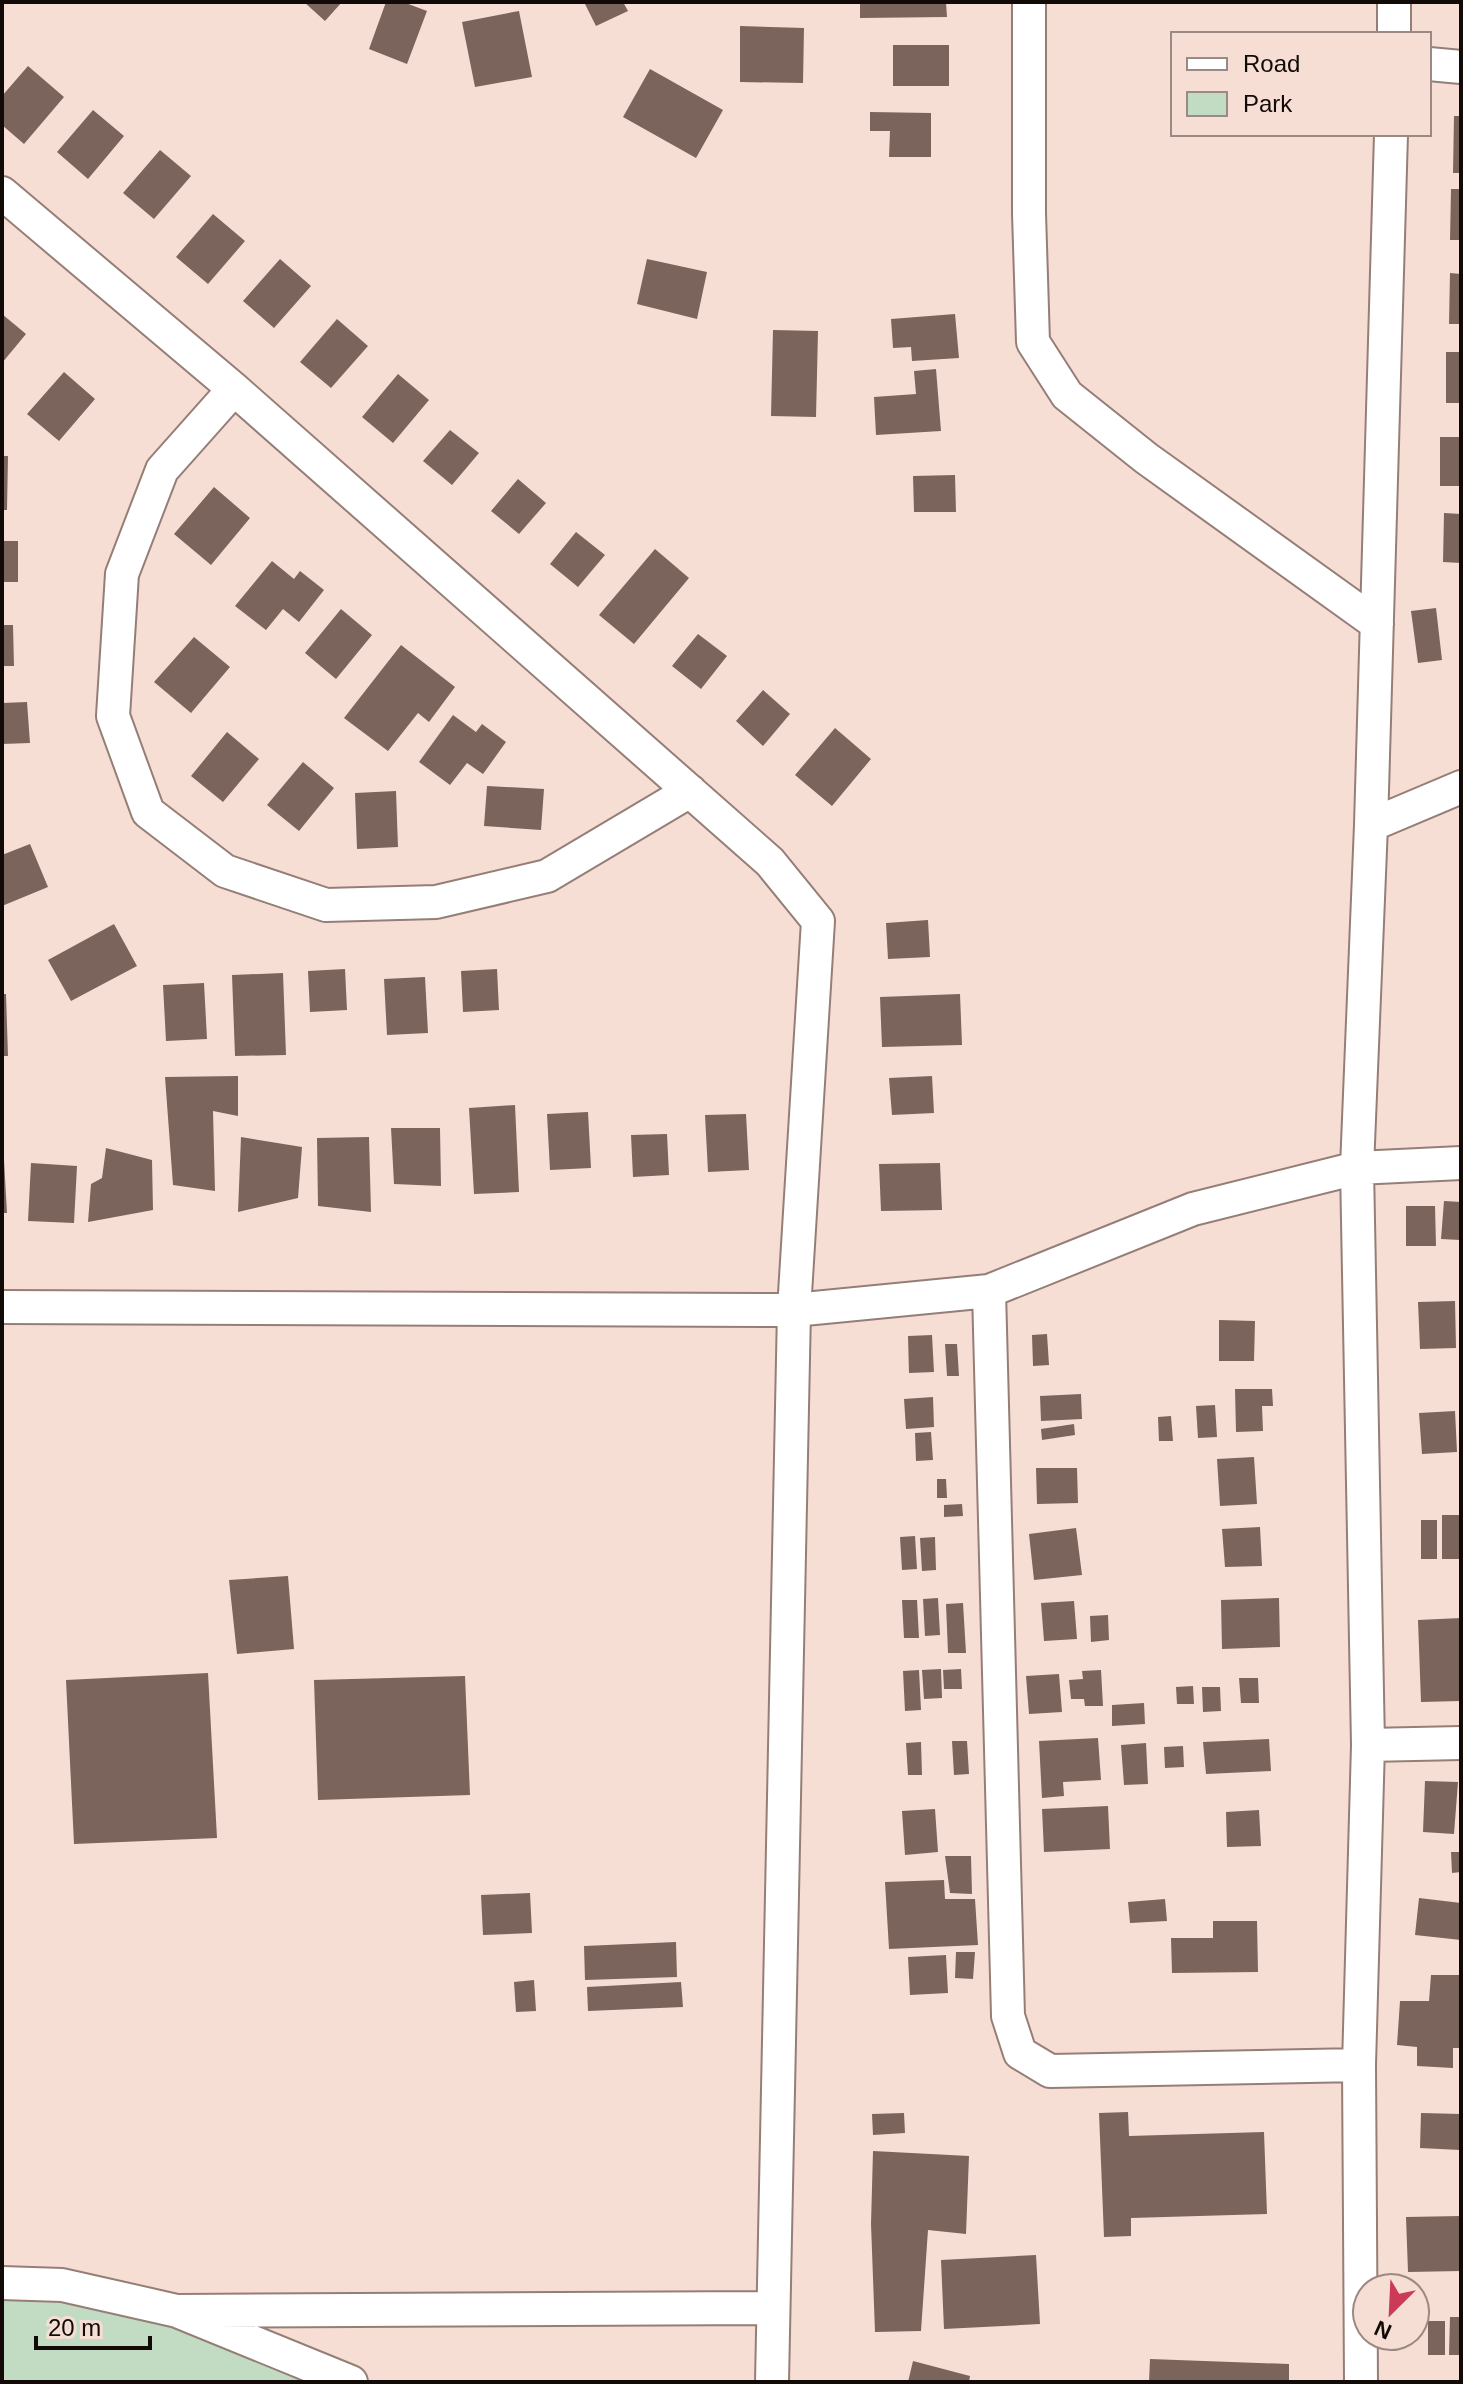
<svg xmlns="http://www.w3.org/2000/svg" width="1463" height="2384" viewBox="0 0 1463 2384" font-family="Helvetica,sans-serif">
<style>
.green{fill:#c2dcc3}
.building{fill:#7a645c}
.lines{fill:none;stroke-linecap:round;stroke-linejoin:round}
.street-casing{stroke:#957e76;stroke-width:36}
.street{stroke:#fff;stroke-width:32}
</style>
<rect width="100%" height="100%" fill="#f7ded5"/>
<path class="green" d="M2 2283 62 2285 351 2382H2Z"/>
<path class="building" d="M304 2H342L325 21Z
M386 2H403L427 11 407 64 369 49Z
M584 2H623L628 11 596 26Z
M860 2H946L947 17 860 18Z
M519 11 532 77 475 87 462 22Z
M740 26 804 28 803 83 740 82Z
M893 45H949V86H893Z
M28 66 64 97 24 144 2 125V96Z
M650 69 723 110 696 158 623 117Z
M93 110 124 136 88 179 57 152Z
M870 112 931 113V157H889L890 131H870Z
M1454 116H1461V173H1453Z
M160 150 191 176 154 219 123 193Z
M1451 189H1461V240H1450Z
M213 214 245 241 208 284 176 257Z
M280 259 311 286 274 328 243 301Z
M647 259 707 272 697 319 637 304Z
M1450 273 1461 274V324H1449Z
M2 314 26 334 2 363Z
M955 314 959 358 912 361 911 347 893 348 891 319Z
M337 319 368 346 331 388 300 362Z
M773 330 818 331 816 417 771 416Z
M1446 352H1461V403H1446Z
M936 369 941 431 876 435 874 397 916 394 914 371Z
M64 372 95 399 59 441 27 414Z
M398 374 429 400 393 443 362 417Z
M450 430 479 453 452 485 423 461Z
M1440 437H1461V486H1440Z
M2 456H8L7 510H2Z
M955 475 956 512H914L913 476Z
M518 479 546 503 519 534 491 511Z
M214 487 250 518 211 565 174 534Z
M1444 513 1461 514V563L1443 562Z
M576 532 605 555 578 587 550 564Z
M2 541H18V582H2Z
M655 549 689 578 634 644 599 615Z
M272 561 294 579 300 571 324 590 299 622 283 609 266 630 235 606Z
M1436 608 1442 660 1418 663 1411 611Z
M341 609 372 635 336 679 305 653Z
M2 625H13L14 666H2Z
M698 634 727 656 701 689 672 666Z
M194 637 230 667 191 713 154 682Z
M401 645 455 687 429 722 418 713 388 751 344 718Z
M763 690 790 714 763 746 736 721Z
M27 702 30 743 2 744V703Z
M453 715 476 732 482 724 506 742 483 774 467 763 450 785 419 762Z
M835 728 871 759 832 806 795 775Z
M227 732 259 759 223 802 191 776Z
M303 762 334 788 299 831 267 805Z
M487 786 544 789 541 830 484 826Z
M396 791 398 847 357 849 355 793Z
M30 844 48 887 2 906V855Z
M928 920 930 957 888 959 886 923Z
M114 924 137 966 71 1001 48 960Z
M345 969 347 1010 310 1012 308 971Z
M497 969 499 1010 463 1012 461 971Z
M283 973 286 1055 235 1056 232 975Z
M425 977 428 1033 387 1035 384 979Z
M204 983 207 1039 166 1041 163 985Z
M2 994H6L8 1056H2Z
M960 994 962 1045 882 1047 880 997Z
M238 1076V1116L213 1111 215 1191 173 1185 165 1077Z
M932 1076 934 1113 892 1115 889 1078Z
M515 1105 519 1192 474 1194 469 1108Z
M588 1112 591 1168 550 1170 547 1114Z
M746 1114 749 1170 708 1172 705 1115Z
M391 1128H440L441 1186 394 1184Z
M667 1134 669 1175 633 1177 631 1135Z
M241 1137 302 1147 298 1198 238 1212Z
M369 1137 371 1212 318 1206 317 1138Z
M106 1148 152 1160 153 1210 88 1222 91 1184 102 1178Z
M2 1160H4L7 1213H2Z
M31 1163 77 1166 74 1223 28 1221Z
M940 1163 942 1210 881 1211 879 1164Z
M1444 1201 1461 1202 1460 1240 1441 1239Z
M1406 1206H1435L1436 1246H1406Z
M1455 1301 1456 1348 1420 1349 1418 1302Z
M1219 1320 1255 1321 1254 1361H1219Z
M1047 1334 1049 1365 1033 1366 1032 1335Z
M932 1335 934 1372 909 1373 908 1336Z
M945 1344H957L959 1376H947Z
M1235 1389H1272L1273 1406H1262L1263 1431 1236 1432Z
M1081 1394 1082 1419 1041 1421 1040 1396Z
M933 1397 934 1427 906 1429 904 1399Z
M1215 1405 1217 1437 1198 1438 1196 1406Z
M1455 1411 1457 1452 1422 1454 1419 1413Z
M1171 1416 1173 1441H1159L1158 1417Z
M1074 1424 1075 1435 1042 1440 1041 1429Z
M931 1432 933 1460 916 1461 915 1433Z
M1254 1457 1257 1504 1220 1506 1217 1459Z
M1036 1468H1077L1078 1503 1037 1504Z
M937 1479H946L947 1498H937Z
M962 1504 963 1516 944 1517V1505Z
M1442 1515H1460V1559H1442Z
M1421 1520H1437V1559H1421Z
M1260 1527 1262 1566 1225 1567 1222 1529Z
M1076 1528 1082 1575 1034 1580 1029 1534Z
M915 1536 917 1569 902 1570 900 1537Z
M935 1537 936 1570 922 1571 920 1538Z
M288 1576 294 1649 237 1654 229 1580Z
M938 1598 940 1635 925 1636 923 1599Z
M1279 1598 1280 1647 1222 1649 1221 1600Z
M902 1600H917L919 1638H904Z
M1074 1601 1077 1639 1044 1641 1041 1603Z
M963 1603 966 1653H948L946 1604Z
M1108 1615 1109 1640 1091 1642 1090 1616Z
M1461 1618V1701L1421 1702 1418 1620Z
M941 1669 942 1698 924 1699 922 1670Z
M961 1669 962 1689H944L943 1670Z
M919 1670 921 1710 905 1711 903 1671Z
M1101 1670 1103 1706H1085L1084 1699H1071L1069 1680 1083 1679 1082 1671Z
M208 1673 217 1838 74 1844 66 1680Z
M1059 1674 1062 1712 1029 1714 1026 1676Z
M465 1676 470 1795 318 1800 314 1680Z
M1239 1678H1258L1259 1703H1241Z
M1193 1686 1194 1704H1177L1176 1687Z
M1202 1687H1220L1221 1711 1203 1712Z
M1144 1703 1145 1724 1112 1726V1705Z
M1098 1738 1101 1780 1063 1782 1064 1796 1042 1798 1039 1741Z
M1269 1739 1271 1771 1206 1774 1203 1742Z
M952 1741H967L969 1774 954 1775Z
M921 1742 922 1775H908L906 1743Z
M1146 1743 1148 1784 1124 1785 1121 1745Z
M1183 1746 1184 1767 1165 1768 1164 1747Z
M1425 1781 1458 1782 1454 1834 1423 1832Z
M1108 1806 1110 1849 1044 1852 1042 1809Z
M935 1809 938 1852 905 1855 902 1811Z
M1259 1810 1261 1846 1227 1847 1226 1812Z
M1451 1852H1461V1872L1452 1873Z
M945 1856H971L972 1894 950 1893Z
M944 1880 945 1899H975L978 1945 889 1949 885 1882Z
M530 1893 532 1933 483 1935 481 1895Z
M1419 1898 1461 1903V1940L1415 1935Z
M1165 1899 1167 1921 1130 1923 1128 1902Z
M1213 1921H1257L1258 1972 1172 1973 1171 1938H1213Z
M676 1942 677 1977 585 1980 584 1946Z
M956 1952H975L973 1979 955 1978Z
M946 1955 948 1993 910 1995 908 1957Z
M1431 1975H1461V2048H1453V2068L1417 2066V2047L1397 2045 1400 2001H1429Z
M534 1980 536 2011 516 2012 514 1982Z
M681 1982 683 2007 588 2011 587 1987Z
M1128 2112 1129 2136 1264 2132 1267 2214 1131 2218V2236L1104 2237 1099 2113Z
M904 2113 905 2133 873 2135 872 2114Z
M1421 2113 1461 2114 1460 2150 1420 2148Z
M873 2151 969 2156 966 2234 928 2230 921 2331 875 2332 871 2224Z
M1461 2216V2271L1408 2272 1406 2217Z
M1036 2255 1040 2324 944 2329 941 2260Z
M1450 2317H1461V2355H1449Z
M1428 2321H1445V2355H1428Z
M1150 2359 1289 2364V2382H1149Z
M913 2361 970 2376 969 2382H908Z"/>
<g class="lines">
<g class="street-casing">
<path id="street" d="M1029 2V213L1033 342 1067 395 1146 458 1377 624
M1394 34V2
M1429 64 1461 67
M2 193 234 389 770 862 818 921 794 1310 772 2382
M234 389 162 470 122 574 113 716 148 812 225 871 326 905 436 902 547 876 690 791
M1371 825 1461 787
M989 1291 1008 2016 1020 2053 1050 2071 1359 2065
M2 1307 794 1310 989 1291 1193 1209 1357 1168 1461 1163
M1368 1745 1461 1743
M2 2283 62 2285 177 2311 351 2382
M177 2311 773 2308
M1361 2382 1359 2065 1368 1745 1357 1168 1371 825 1391 134"/>
</g>
<use href="#street" class="street"/>
</g>
<rect width="1463" height="2384" fill="none" stroke="#110a07" stroke-width="8"/>
<rect x="1171" y="32" width="260" height="104" fill="#f7ded5" stroke="#9b8983" stroke-width="2"/>
<rect x="1187" y="58" width="40" height="12" fill="#ffffff" stroke="#9b8983" stroke-width="2"/>
<text x="1243" y="72" font-size="24" fill="#110a07">Road</text>
<rect x="1187" y="92" width="40" height="24" fill="#c2dcc3" stroke="#9b8983" stroke-width="2"/>
<text x="1243" y="112" font-size="24" fill="#110a07">Park</text>
<g transform="translate(1391 2312) rotate(204)"><circle r="38" fill="#f7ded5" stroke="#9b8983" stroke-width="2"/>
<path d="M0-6L14 30L0 20L-14 30Z" fill="#cb3b58"/>
<text y="-12" font-size="22" font-weight="bold" text-anchor="middle" fill="#110a07">N</text>
</g>
<path d="M36 2336v12h114v-12" fill="none" stroke="#110a07" stroke-width="4"/>
<text x="48" y="2336" font-size="24" fill="#110a07" stroke="#f7ded5" stroke-width="6" paint-order="stroke">20 m</text>
</svg>
